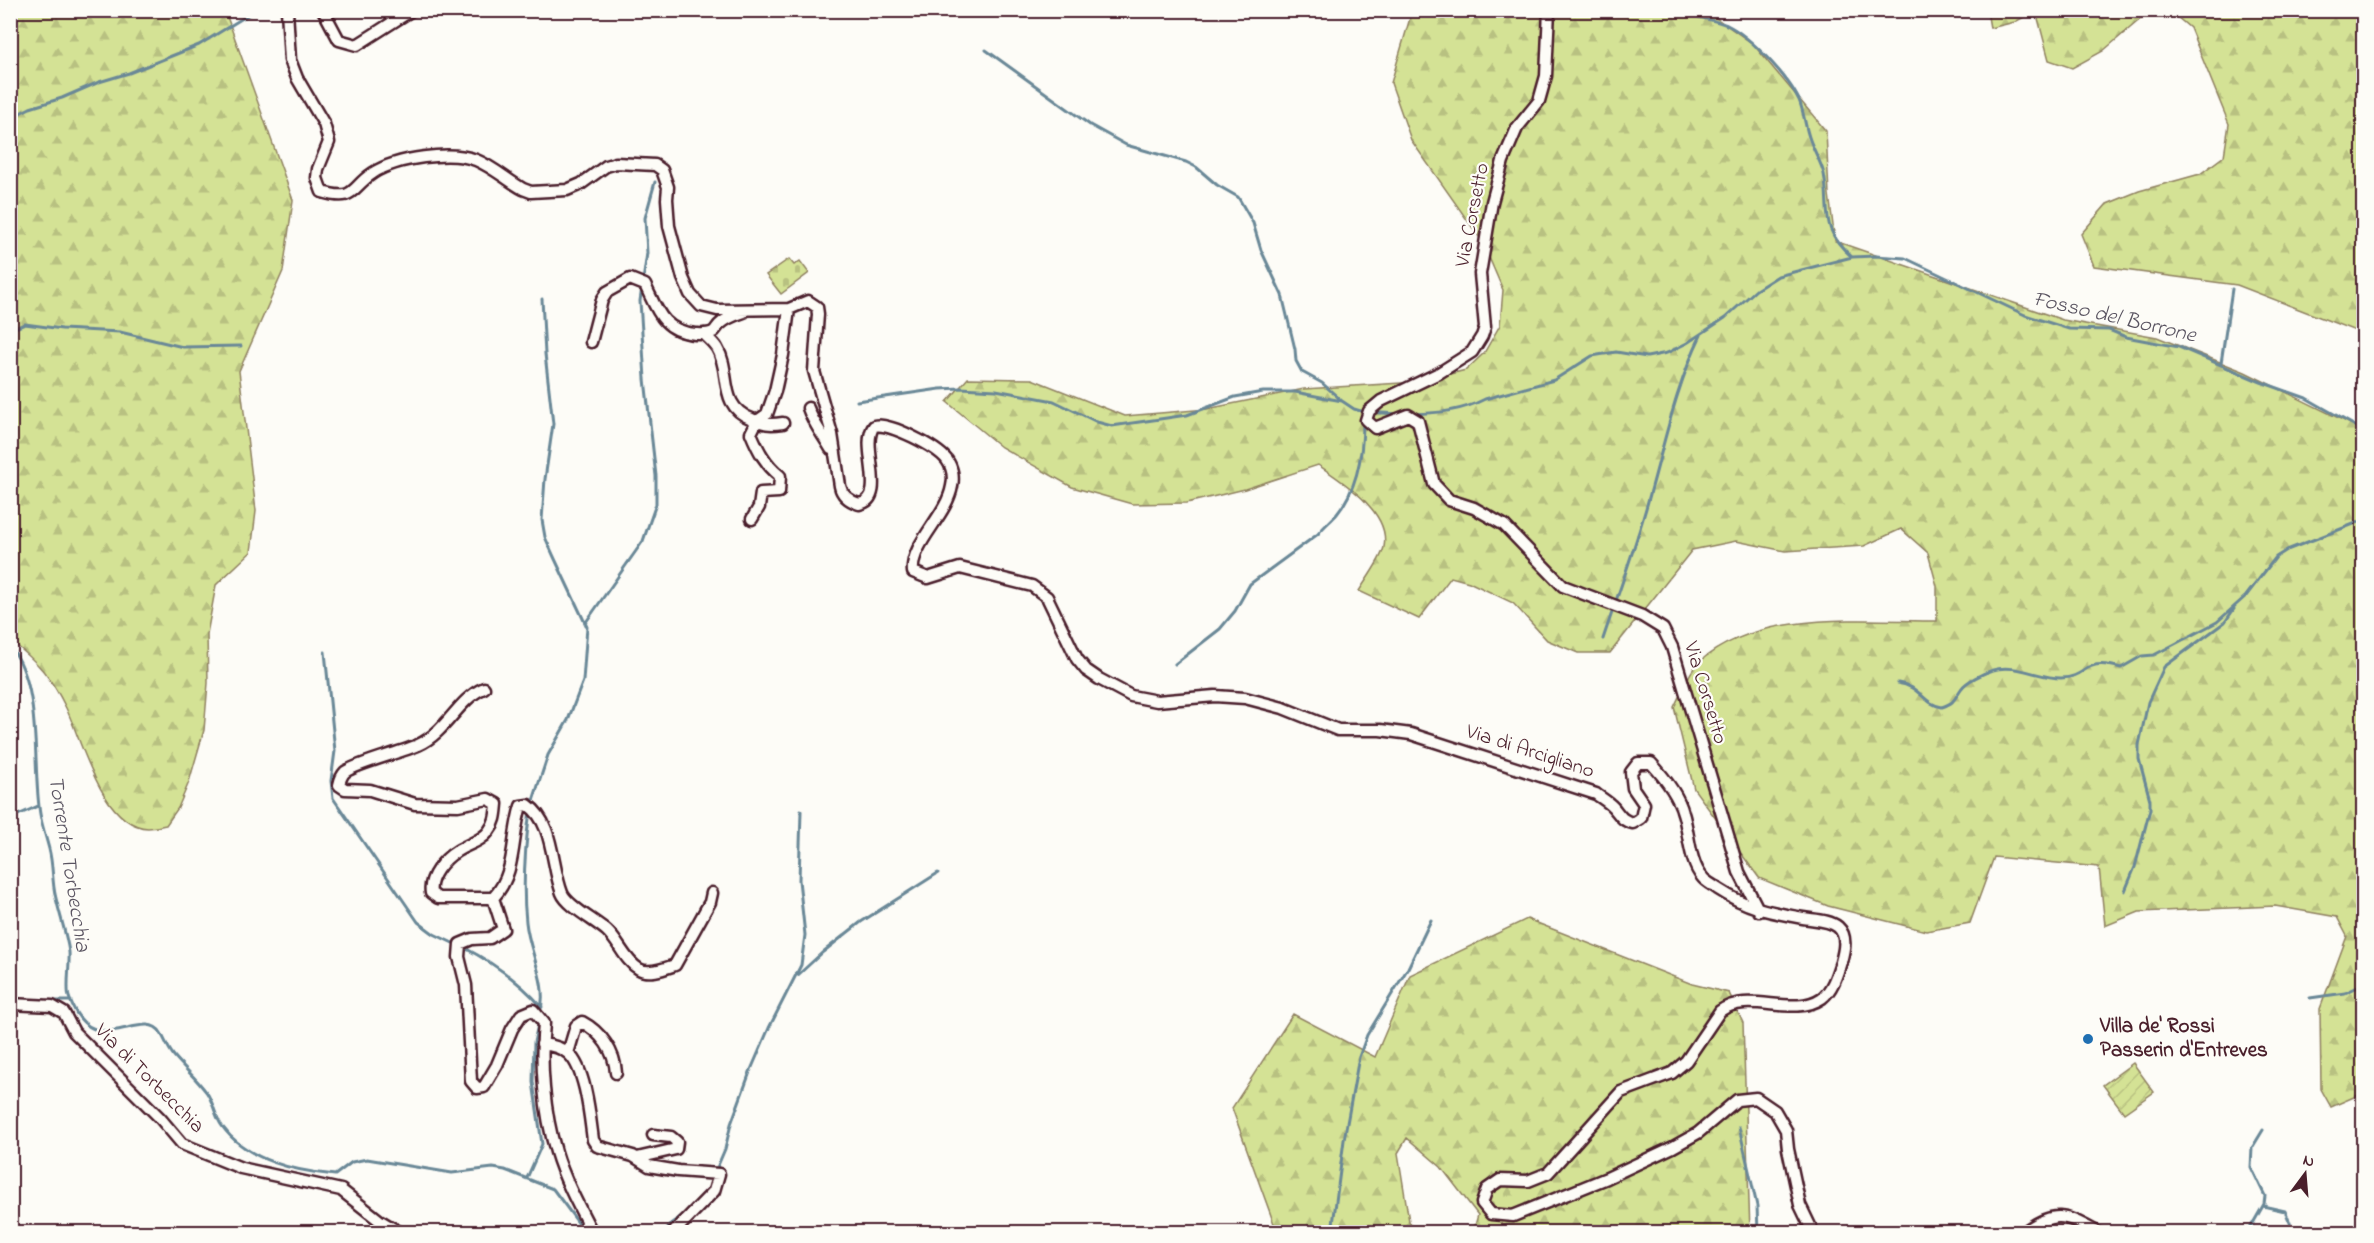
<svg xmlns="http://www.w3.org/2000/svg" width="2374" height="1243" viewBox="0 0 2374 1243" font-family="'Indie Flower',sans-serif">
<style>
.forest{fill:url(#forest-firs);stroke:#8f8060;stroke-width:1.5}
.cemetery{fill:url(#cemetery-stones);stroke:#8f8060;stroke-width:1.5}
.garden{fill:url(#garden-furrows);stroke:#8f8060;stroke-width:1.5}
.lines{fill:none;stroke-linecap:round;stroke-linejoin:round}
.stream{stroke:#6a8897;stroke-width:3}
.minor-casing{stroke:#4a1f2b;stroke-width:15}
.minor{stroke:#fdfcf7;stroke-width:10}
.poi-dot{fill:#1f6fb2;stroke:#fdfcf7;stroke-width:2}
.labels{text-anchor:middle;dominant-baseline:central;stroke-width:4.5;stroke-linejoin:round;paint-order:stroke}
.street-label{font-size:21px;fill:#4a1f2b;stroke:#fdfcf7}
.poi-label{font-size:21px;font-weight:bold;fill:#4a1f2b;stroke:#fdfcf7;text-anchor:start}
.water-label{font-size:22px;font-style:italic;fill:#5a5461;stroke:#fdfcf7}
</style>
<defs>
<pattern id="forest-firs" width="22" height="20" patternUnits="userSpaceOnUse" patternTransform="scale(1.5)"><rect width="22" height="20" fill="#d4e295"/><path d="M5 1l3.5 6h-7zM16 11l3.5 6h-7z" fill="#b8c181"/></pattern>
<pattern id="cemetery-stones" width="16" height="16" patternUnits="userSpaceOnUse" patternTransform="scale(1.5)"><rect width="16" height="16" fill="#d4e295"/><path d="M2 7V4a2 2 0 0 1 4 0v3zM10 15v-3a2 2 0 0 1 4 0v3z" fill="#b8c181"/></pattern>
<pattern id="garden-furrows" width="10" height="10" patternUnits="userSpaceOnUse" patternTransform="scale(1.5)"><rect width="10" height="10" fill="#d4e295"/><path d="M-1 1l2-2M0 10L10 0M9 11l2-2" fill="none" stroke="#b8c181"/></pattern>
</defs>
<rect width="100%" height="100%" fill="#fdfcf7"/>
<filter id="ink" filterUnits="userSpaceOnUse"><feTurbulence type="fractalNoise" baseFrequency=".0167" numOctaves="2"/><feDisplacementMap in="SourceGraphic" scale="12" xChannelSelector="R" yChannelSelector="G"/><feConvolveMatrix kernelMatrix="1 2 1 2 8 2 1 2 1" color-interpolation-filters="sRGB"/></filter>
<g filter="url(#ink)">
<path class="forest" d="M10 11H225L293 200 283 271 239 371 256 511 251 552 216 585 207 634 208 683 204 730 189 782 178 808 166 825C161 826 154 828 148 828 102 826 82 741 66 708 51 677 38 662 11 641Z
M1412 11H1706L1753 44 1826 131 1829 194 1835 241 2063 320 2157 337 2245 372 2363 430V1093L2331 1107 2321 1089 2320 1009 2347 936 2337 917 2275 906 2139 912 2105 926 2099 867 1994 857 1970 923 1926 931 1828 906 1759 878 1694 789 1674 707C1681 694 1688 673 1698 663 1758 609 1863 621 1937 621V586L1928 553 1901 529 1864 546 1785 551 1736 541 1692 550 1610 653H1578L1547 640 1513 603 1469 582 1451 577 1419 619 1359 591C1366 580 1382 558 1384 547 1391 512 1343 482 1318 465L1245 489 1187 503 1132 504 1072 487 1001 447 947 402 968 378 1032 379 1125 416 1207 409 1304 389 1418 382 1466 370 1484 353 1500 325 1503 290 1482 241 1411 140 1391 83Z
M1987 11V10L2035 11 2015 22 1990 28Z
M2036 11V10L2150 11 2103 51 2072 68 2049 60Z
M2170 11H2363V334L2237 285 2094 266 2081 234 2107 204 2139 191 2200 174 2224 156 2229 124 2190 28Z
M1527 919 1692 984 1729 993 1743 1023 1750 1232H1473L1478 1215 1441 1167 1407 1138 1398 1153 1409 1221 1414 1232H1277L1232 1108 1293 1014 1375 1057 1410 975Z"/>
<path class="cemetery" d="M789 259 794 265 800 261 809 273 781 294 766 275Z"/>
<path class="garden" d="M2133 1063 2154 1092 2124 1113 2103 1085Z"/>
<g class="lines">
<path class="stream" d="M1679 10C1694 18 1712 19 1727 25 1750 36 1788 77 1799 100 1804 112 1805 127 1810 140 1814 151 1821 162 1824 174 1831 211 1818 227 1852 257
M986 50 1090 125 1126 145 1186 162 1196 167 1217 185 1238 197 1253 223 1261 250 1282 295 1295 349 1296 361 1302 372 1322 383 1341 400
M10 118 30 108 62 98 99 82 129 73 199 45 251 13
M10 330 25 324 62 329 120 332 183 347 241 346
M2221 363 2232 289
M857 401 940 389 961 388 996 390 1054 401 1097 422 1112 426 1187 415 1235 397 1263 392H1295L1342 401 1354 409 1364 412 1400 414
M1412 414C1439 413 1462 411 1485 399L1554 380 1592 356 1616 352 1647 357 1667 353 1687 343 1725 318 1756 290 1778 276 1852 257 1875 256 1905 258 2025 315 2069 329 2109 330 2126 337 2179 347 2261 382 2306 398 2364 431
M586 622 643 541 656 504V476L645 379 640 301 647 253 645 218 655 182
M1603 639C1619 591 1637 543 1650 494 1665 441 1676 386 1701 335
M10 646C43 686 32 766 40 814 42 826 46 837 49 849 53 864 52 879 55 894 59 913 66 932 69 952 70 964 66 988 69 997 92 1065 144 1005 161 1033 165 1040 168 1049 174 1056 185 1069 197 1079 207 1093 214 1104 215 1116 222 1126 247 1161 295 1171 335 1175L352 1162 367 1159 452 1173 493 1168 505 1170 553 1189 585 1232
M325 652 335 751 331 781 333 798 418 922 434 934 457 945
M1175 664 1220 629 1235 611 1250 584 1318 534C1324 526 1331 521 1337 514 1358 488 1363 453 1363 421
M1898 683C1920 686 1923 704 1942 707 1956 702 1954 699 1961 689 1966 681 1984 673 1993 670 2014 663 2039 678 2061 678 2089 678 2082 656 2121 668L2142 656 2154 655 2217 622 2246 596 2276 557 2287 550 2364 520
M532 804 548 755 568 720 583 681 587 627 555 559 545 537 542 520 545 479 553 424 545 354 542 299
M10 809 18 815 38 806
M530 810C525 847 522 885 526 922 529 953 549 984 540 1013
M2125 891 2135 867 2150 809V800L2139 759V745L2148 702 2164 667 2225 622 2234 609
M463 947C494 963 519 981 542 1007
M798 975 823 952 861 922 938 873
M2310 998 2345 993 2364 984
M49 1001H71
M1739 1127 1757 1206 1758 1232
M716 1170 725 1149 731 1124 750 1072 769 1028 801 965 805 935 799 880 801 811
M527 1178 542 1144 533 1082 534 1042 539 1020
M2263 1206 2285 1211 2294 1232
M666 1232 669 1225 690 1210
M1332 1232 1344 1140 1359 1057 1367 1035 1408 968 1431 920
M2248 1232 2264 1204 2265 1196 2251 1167 2252 1148 2263 1130"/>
<g class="minor-casing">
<path id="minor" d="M287 10 290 60 297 78 324 124 329 142 318 169 317 178 322 192C356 202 350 188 373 173 396 158 451 150 476 160 493 167 507 180 523 189L531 192 567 190 581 184 606 166 616 163 655 165 662 170 668 187 667 199 669 226 683 278 690 294 701 306 717 310 789 309 808 301 817 307 818 314 814 371 832 434 840 486C842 496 850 501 859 504 889 499 859 445 874 426 889 422 937 447 947 460 952 467 954 477 952 486 947 516 910 544 913 572L928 578 960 568 1032 586 1047 597 1077 659 1086 670 1099 679 1131 696 1157 701 1215 696 1245 698 1283 708 1338 730H1380L1411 734 1596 794C1601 798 1608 802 1613 807 1620 815 1622 821 1633 823L1641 818 1644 804 1633 788 1631 772 1638 763H1651C1664 777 1678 794 1683 813 1689 831 1689 863 1703 878 1706 882 1713 885 1718 889 1747 908 1769 912 1803 918 1814 920 1830 920 1838 927 1848 936 1844 951 1841 962 1837 974 1833 989 1822 998 1793 1018 1748 990 1720 1011L1686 1061 1672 1073 1621 1092 1548 1173 1528 1181 1500 1180 1487 1189 1482 1203 1491 1214 1513 1216 1607 1178 1673 1147 1698 1133 1737 1100 1756 1098 1775 1111 1786 1130 1788 1149 1800 1205 1813 1232
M323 10 339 40 357 45 412 10
M1549 10 1546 76 1539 101 1517 128 1503 161 1492 202 1480 274 1485 327 1482 336 1472 352 1439 373 1381 401 1369 411 1366 420 1375 428 1408 415 1418 421 1434 484 1449 500 1474 508 1504 525 1563 586 1642 616 1663 629 1672 647 1739 872 1759 911
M704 334C708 338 714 343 717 348 732 372 717 406 752 419 764 424 769 425 783 423
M591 342 602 300 607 292 630 279 645 285C657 309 662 331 695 334 700 334 708 335 713 332 716 330 717 327 719 325 726 318 735 315 744 312
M808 408C813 423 823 435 831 449
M752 519 759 507 761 493 779 492 780 476C765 464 758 450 751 433L757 421 767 414 775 391 783 355 789 309
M484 688C457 700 447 732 418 745 402 752 355 764 345 772 341 776 340 780 339 785L345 789 370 790 415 804 458 805 488 799 497 804C496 814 496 822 489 831 482 841 468 844 457 851 444 859 428 877 431 893L438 898H493L503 929 490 938 472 939 460 944 459 957 466 985 471 1081 477 1088 484 1087 497 1065 512 1029 521 1015 533 1010 544 1023C540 1064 544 1112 556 1152 564 1179 579 1207 592 1232
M493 898C517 873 511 837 521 806L528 805C554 823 551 865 562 893 567 906 596 921 607 931 619 942 625 961 639 969 649 975 666 968 675 965L710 902 712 893
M10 1004 52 1006 64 1013 74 1032 160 1118 182 1144 241 1168 341 1190 379 1220 399 1232
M542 1044C551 1045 562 1048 569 1054 586 1070 590 1118 593 1140L597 1146 633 1156 649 1166 678 1171 719 1174 714 1191 674 1232
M568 1053 576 1026 582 1022C601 1032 615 1052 616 1073
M637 1158 676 1149 677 1142 671 1137 653 1135
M2024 1232C2056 1209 2065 1215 2097 1232"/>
</g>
<use href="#minor" class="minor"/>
</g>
</g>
<circle class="poi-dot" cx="2088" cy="1039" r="6"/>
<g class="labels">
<g class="street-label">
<text transform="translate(1473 215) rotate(-79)">Via Corsetto</text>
<text transform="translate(1705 693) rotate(73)">Via Corsetto</text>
<text transform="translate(1530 752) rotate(18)">Via di Arcigliano</text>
<text transform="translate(149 1079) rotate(45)">Via di Torbecchia</text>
</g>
<g class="poi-label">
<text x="2100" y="1027">Villa de' Rossi<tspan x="2100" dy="24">Passerin d'Entreves</tspan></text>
</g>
<g class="water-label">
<text transform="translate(2114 318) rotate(13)">Fosso del Borrone</text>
<text transform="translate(68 864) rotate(81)">Torrente Torbecchia</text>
</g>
</g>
<rect width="2374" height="1243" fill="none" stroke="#fdfcf7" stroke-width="36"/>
<rect x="18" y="18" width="2338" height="1207" fill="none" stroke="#4a1f2b" stroke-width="2" filter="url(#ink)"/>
<g transform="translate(2305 1174) rotate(16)" stroke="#fdfcf7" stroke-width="4.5" paint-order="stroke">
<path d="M0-4.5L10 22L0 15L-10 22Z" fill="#4a1f2b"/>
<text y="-9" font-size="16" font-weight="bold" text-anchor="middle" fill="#4a1f2b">N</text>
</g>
</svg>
